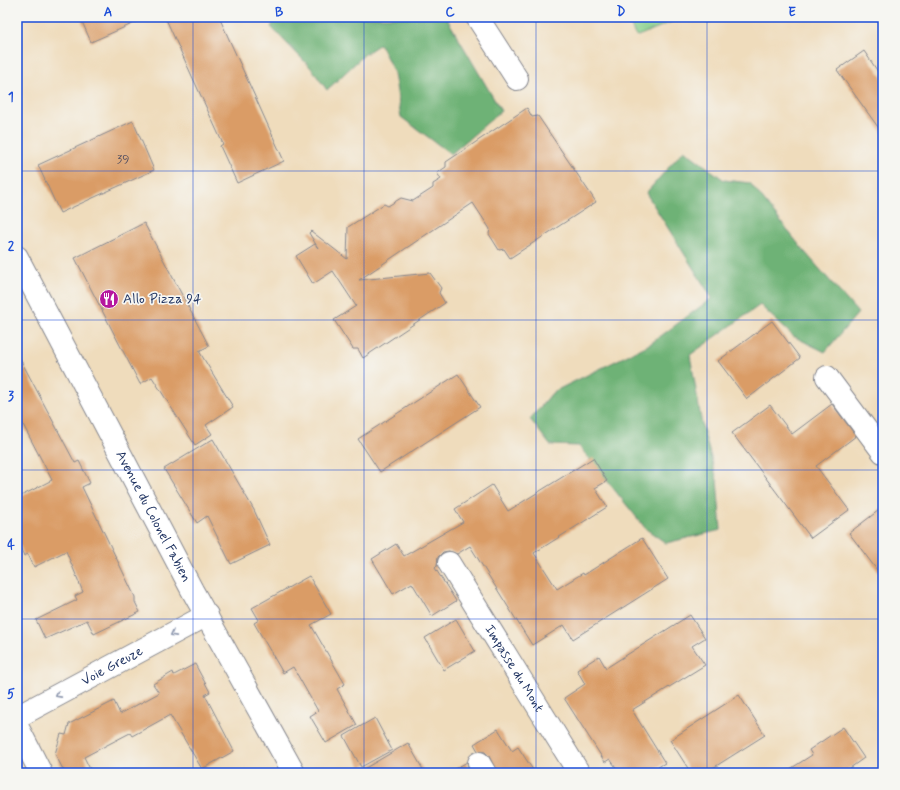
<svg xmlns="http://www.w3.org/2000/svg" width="900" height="790" viewBox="0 0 900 790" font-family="Mynerve,sans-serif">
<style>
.green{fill:#88cf8a;stroke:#527f74}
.forest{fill:#6eb276;stroke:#44706a}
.building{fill:#da9c66}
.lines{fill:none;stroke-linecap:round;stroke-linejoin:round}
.minor-casing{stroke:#85868d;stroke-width:24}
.tertiary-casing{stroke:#85868d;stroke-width:24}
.minor{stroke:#fff;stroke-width:22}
.tertiary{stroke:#fff;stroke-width:22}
.oneway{stroke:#8d97ae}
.grid{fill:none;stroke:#1d4ed8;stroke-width:1;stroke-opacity:0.55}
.labels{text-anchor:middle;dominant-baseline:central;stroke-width:3.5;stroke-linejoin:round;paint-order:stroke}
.number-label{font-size:12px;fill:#4b4a60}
.poi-label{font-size:14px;fill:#1b2f5e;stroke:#f6f6f2;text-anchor:start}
.street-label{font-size:14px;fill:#1b2f5e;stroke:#f6f6f2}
.neatline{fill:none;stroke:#1d4ed8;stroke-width:1.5}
.grid-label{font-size:13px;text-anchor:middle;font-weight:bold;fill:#1d4ed8}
</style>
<rect width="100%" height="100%" fill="#f6f6f2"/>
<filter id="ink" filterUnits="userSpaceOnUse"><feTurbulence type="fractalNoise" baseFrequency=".025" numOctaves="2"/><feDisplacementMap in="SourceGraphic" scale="8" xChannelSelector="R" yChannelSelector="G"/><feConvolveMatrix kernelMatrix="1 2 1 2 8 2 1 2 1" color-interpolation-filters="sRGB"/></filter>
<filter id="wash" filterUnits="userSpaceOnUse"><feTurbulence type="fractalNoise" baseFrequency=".012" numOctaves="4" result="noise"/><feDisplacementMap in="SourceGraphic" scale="16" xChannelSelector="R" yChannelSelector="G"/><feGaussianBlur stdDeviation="0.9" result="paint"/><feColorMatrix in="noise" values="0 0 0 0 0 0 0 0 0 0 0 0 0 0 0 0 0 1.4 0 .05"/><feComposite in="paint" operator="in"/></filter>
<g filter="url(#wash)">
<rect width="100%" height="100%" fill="#efdcbc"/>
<path class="green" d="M627 17H683L638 36 635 35Z"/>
<path class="forest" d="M276 17H446L501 111 451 154 401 117 394 73 380 44 365 54 327 90 311 68 271 27Z
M684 150 724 180 750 183 804 251 858 313 825 352 793 336 760 305 690 355 702 425 717 480 721 530 666 543 646 529 579 446 550 445 530 419 553 392 650 344 712 298 646 193Z"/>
<g id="blocks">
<path class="building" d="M80 17H148L91 42Z
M165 17H219L284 161 237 183 220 146 223 144Z
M864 51 883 79V134L837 70Z
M527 108 532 117 538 116 596 202 510 258 504 249 499 250 489 234 490 229 473 203 359 280 430 273 441 288 439 293 445 303 363 358 358 349H353L334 320 356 306 333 271 313 284 296 256 315 244 318 248 309 233 311 231 347 259 348 227 384 204 388 206 401 198 413 201 433 188V184L441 179 437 173 446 167V162Z
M133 121 154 170 60 213 38 165Z
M144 223 209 346 199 351 233 407 206 425 212 434 195 445 152 377 140 384 75 258Z
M772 321 800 358 747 399 718 361Z
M17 353 75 463 79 461 90 483 82 487 135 597V602L140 612 94 634 87 620 45 639 36 620 77 600 75 596 83 592 66 551 34 567 28 554 24 556 17 540V498L52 480 17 413Z
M458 374 480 407 380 472 358 439Z
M832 404 856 436 816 466 849 510 811 538 732 433 770 405 792 434Z
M213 439 254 510 270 545 231 564 207 516 197 523 164 469Z
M593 458 607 481 595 488 607 507 534 553 557 589 583 573 584 575 642 538 668 579 573 639 564 625 532 645 470 546 457 554 449 551 443 552 438 557 437 566 435 568 456 601 432 616 412 583 393 594 372 559 396 544 404 556 463 522 455 509 492 485 508 511Z
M883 507V578L849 533Z
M309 576 331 614 311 625 345 684 337 689 357 725 326 743 310 716 318 711 293 667 283 673 254 623 259 620 252 608Z
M690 615 705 638 692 646 705 665 632 710 665 763 648 773H620L610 759 605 762 564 698 585 684 577 670 599 656 606 668Z
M456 619 475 651 444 670 425 638Z
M195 664 210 692 205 695 234 751 202 769 170 715 132 736 130 733 84 757 92 773H65L55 754 61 734 66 735 69 724 114 701 120 714 159 693 153 684 173 672 174 675Z
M739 695 765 735 705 773H691L670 740Z
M375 718 392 750 361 767 344 736Z
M843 727 864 758 843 773H784L812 755 809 750Z
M498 729 512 751 518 747 535 773H497L489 756 485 752 478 751 474 744Z
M408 743 425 773H357Z
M467 762 470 773H448Z"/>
</g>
</g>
<g filter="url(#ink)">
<use href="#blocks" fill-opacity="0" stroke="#85868d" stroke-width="1"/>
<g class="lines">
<g class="minor-casing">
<g id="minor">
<path d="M477 17 517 79"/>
<path d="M827 377 883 452"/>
<path id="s1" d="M449 563 579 773"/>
<path id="s2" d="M17 717 207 615"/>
<path d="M17 726 41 773"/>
<path d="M479 763 485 773"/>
</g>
</g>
<g class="tertiary-casing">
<g id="tertiary">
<path id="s3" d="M17 257 192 590 294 773"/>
</g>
</g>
<use href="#minor" class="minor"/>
<use href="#tertiary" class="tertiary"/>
</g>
<defs><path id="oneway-chevron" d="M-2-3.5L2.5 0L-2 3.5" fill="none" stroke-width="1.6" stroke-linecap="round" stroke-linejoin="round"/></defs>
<g class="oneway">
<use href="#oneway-chevron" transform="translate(173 634) rotate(152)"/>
<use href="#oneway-chevron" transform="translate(58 695) rotate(152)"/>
</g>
</g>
<path class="grid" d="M193 17V773M364 17V773M536 17V773M707 17V773M17 171H883M17 320H883M17 470H883M17 619H883"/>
<defs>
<g id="restaurant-disc" transform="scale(1)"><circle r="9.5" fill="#b5179e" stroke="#f6f6f2"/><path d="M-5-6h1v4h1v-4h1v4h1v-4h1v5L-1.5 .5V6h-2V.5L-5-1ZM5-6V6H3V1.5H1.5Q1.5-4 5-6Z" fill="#fff"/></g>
</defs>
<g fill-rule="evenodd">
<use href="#restaurant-disc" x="109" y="299"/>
</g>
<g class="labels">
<g class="number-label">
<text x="123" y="160">39</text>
</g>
<g class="poi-label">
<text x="123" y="299">Allo Pizza 94</text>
</g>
<g class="street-label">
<text stroke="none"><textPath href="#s3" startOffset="293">Avenue du Colonel Fabien</textPath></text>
<text stroke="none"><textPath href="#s2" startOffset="108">Voie Greuze</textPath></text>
<text stroke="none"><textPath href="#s1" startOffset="124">Impasse du Mont</textPath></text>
</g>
</g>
<rect width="900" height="790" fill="none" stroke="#f6f6f2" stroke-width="44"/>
<rect x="22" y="22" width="856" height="746" class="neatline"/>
<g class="grid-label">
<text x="108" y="16">A</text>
<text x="279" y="16">B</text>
<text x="450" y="16">C</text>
<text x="621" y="16">D</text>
<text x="792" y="16">E</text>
<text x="11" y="101">1</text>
<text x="11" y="250">2</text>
<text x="11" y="400">3</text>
<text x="11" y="549">4</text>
<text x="11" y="698">5</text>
</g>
</svg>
